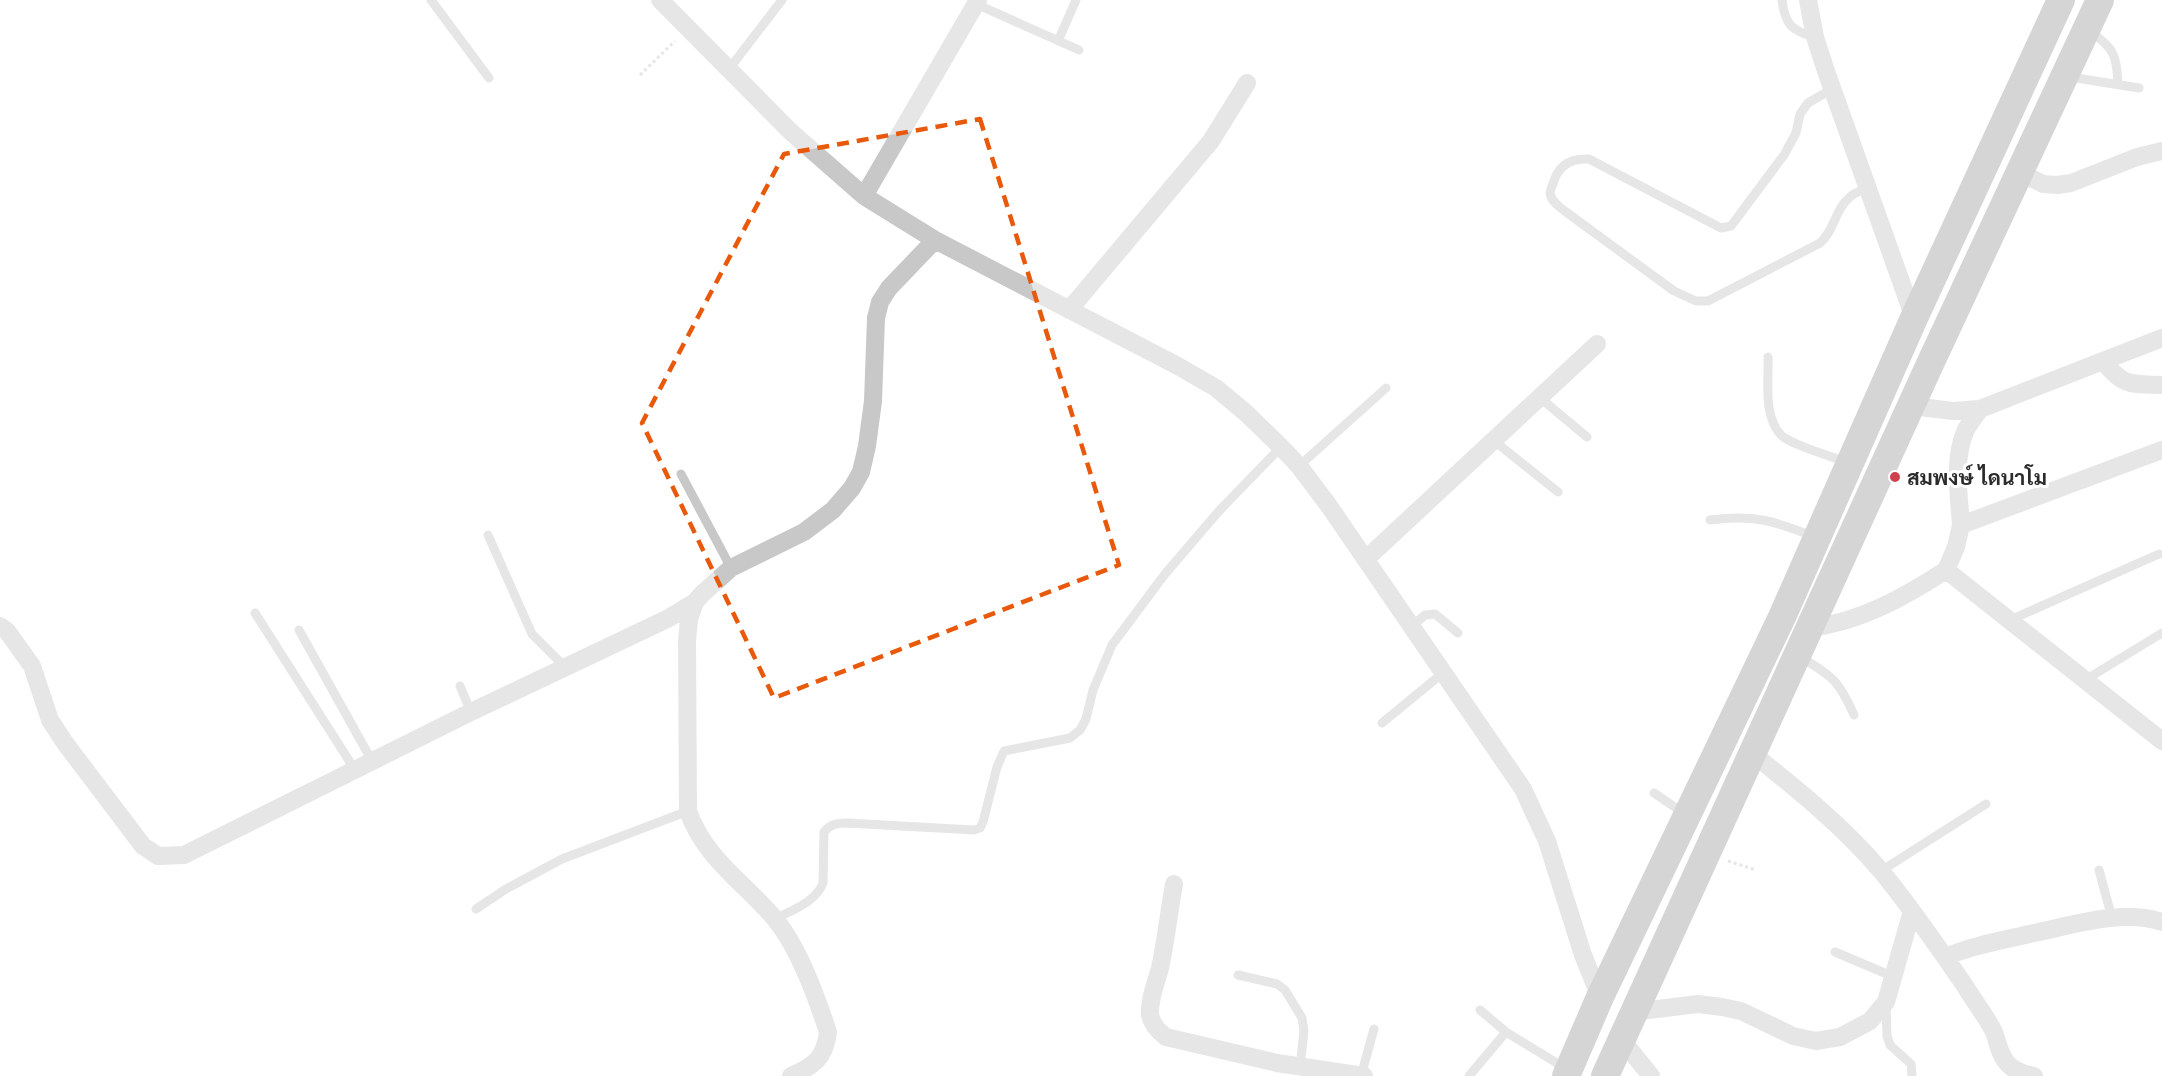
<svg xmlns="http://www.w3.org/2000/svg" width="2162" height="1076" viewBox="0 0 2162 1076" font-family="Raleway,Sarabun,sans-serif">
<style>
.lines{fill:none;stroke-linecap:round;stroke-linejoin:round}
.path{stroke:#c8c8c8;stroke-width:3;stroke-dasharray:3 3;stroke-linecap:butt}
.lane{stroke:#c8c8c8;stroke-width:9}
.street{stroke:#c8c8c8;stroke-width:18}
.primary{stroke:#a3a3a3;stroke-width:28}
.marked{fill:none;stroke:#e8590c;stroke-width:4.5;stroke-dasharray:12 8;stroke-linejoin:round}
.poi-dot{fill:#d0404c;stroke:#fff;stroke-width:2}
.labels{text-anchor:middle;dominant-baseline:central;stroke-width:6;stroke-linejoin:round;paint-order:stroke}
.poi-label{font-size:21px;font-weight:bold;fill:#2b2b2b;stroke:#fff;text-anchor:start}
</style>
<rect width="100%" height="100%" fill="#fff"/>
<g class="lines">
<path class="path" d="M640 75 675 41
M1728 861 1756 870"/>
<path class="lane" d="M431 0 489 78
M1782 0C1785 25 1792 31 1815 37
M976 4 1079 50
M2088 30C2113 47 2117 54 2118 84
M1058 41 1076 0
M729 69 782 0
M2070 77 2139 88
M1832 89 1808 103 1800 114 1796 133 1784 155 1731 226 1721 228 1589 159C1571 158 1558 165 1553 184 1552 185 1550 192 1550 193 1551 202 1560 207 1566 212L1674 291 1696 301H1708L1820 243C1835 230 1835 209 1850 197 1855 192 1862 190 1868 188
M1768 357C1769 381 1763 414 1780 434 1788 444 1834 457 1848 463
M1539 397 1587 437
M1493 440 1558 492
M1299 466 1386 388
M681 474 731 568
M1710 520C1755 514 1774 521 1815 537
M488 535 532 634 566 668
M255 613 355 770
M2010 620 2159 554
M1412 626 1425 615 1435 614 1458 633
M299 630 372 761
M1799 656C1833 677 1838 679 1854 715
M2085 680 2162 633
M460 686 471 712
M1382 723 1444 672
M1654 793 1685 814
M2099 870 2112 918
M1881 871 1986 804
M476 909 506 889 562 859 688 811
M775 919C792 910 816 902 823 883L824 832C830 824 838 823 847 823L974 830 980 828 983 822 997 767 1004 751 1070 738 1080 730 1086 719 1093 690 1112 645 1165 574 1219 511 1281 447
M1835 952 1894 977
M1238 975 1277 984 1285 990 1302 1018 1304 1031 1300 1067
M1886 1004 1887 1036 1890 1045 1911 1064 1912 1076
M1506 1032 1565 1068
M1361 1076 1374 1029
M1469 1076 1506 1032 1480 1010"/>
<path class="street" d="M660 0 791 132 864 196 935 240 1176 365 1216 388 1246 413 1281 447 1299 466 1329 506 1523 789 1547 841 1583 955 1600 997
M1808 0 1815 37 1826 71 1914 318
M2019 172 2043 184 2057 185 2071 183 2137 157 2162 151
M864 196 978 0
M1069 310 1211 141 1247 83
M2103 361C2124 387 2130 384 2162 385
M1912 406 1953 411 1980 409 2162 338
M1961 525C1959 495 1953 461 1965 432 1968 424 1975 417 1980 409
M1366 559 1597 344
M1946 570 1956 547 1961 525 2162 450
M0 626 7 631 32 666 50 720 65 743 143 846 158 856 184 855 471 712 669 618 695 602
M1810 628C1860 622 1905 597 1946 570L2162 741
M1753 754C1798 790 1844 827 1881 871 1911 907 1938 947 1965 986 1974 1001 1986 1016 1994 1032 1998 1043 2000 1057 2009 1065 2015 1071 2025 1074 2034 1076
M1174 884C1169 912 1166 940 1160 968 1156 983 1149 999 1150 1015 1152 1025 1158 1031 1166 1037L1277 1063 1364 1076
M1945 957C1974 945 2004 940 2034 933 2074 925 2121 909 2162 922
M1633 1012 1698 1004 1722 1007 1741 1011 1793 1036 1816 1041 1840 1037 1870 1021 1886 1002 1912 911
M1619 1044 1630 1050 1651 1076
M791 1076C814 1066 825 1058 828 1032 816 996 799 948 775 919 744 882 705 859 688 811L687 642 689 619 695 602 702 594 731 568 804 532 833 510 852 488 861 472 867 446 873 401 876 318 880 302 889 288 935 240"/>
<path class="primary" d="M1566 1076 1600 997 1782 617 1914 318 2061 0
M1605 1076 1930 364 2100 0"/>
</g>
<path d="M0 0H2162V1076H0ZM980 119 1119 565 774 698 642 423 784 154Z" fill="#fff" fill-opacity=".55" fill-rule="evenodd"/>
<path class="marked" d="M980 119 1119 565 774 698 642 423 784 154Z"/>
<circle class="poi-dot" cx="1895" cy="477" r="6"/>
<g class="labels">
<g class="poi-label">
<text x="1907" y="477">สมพงษ์ ไดนาโม</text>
</g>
</g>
</svg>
